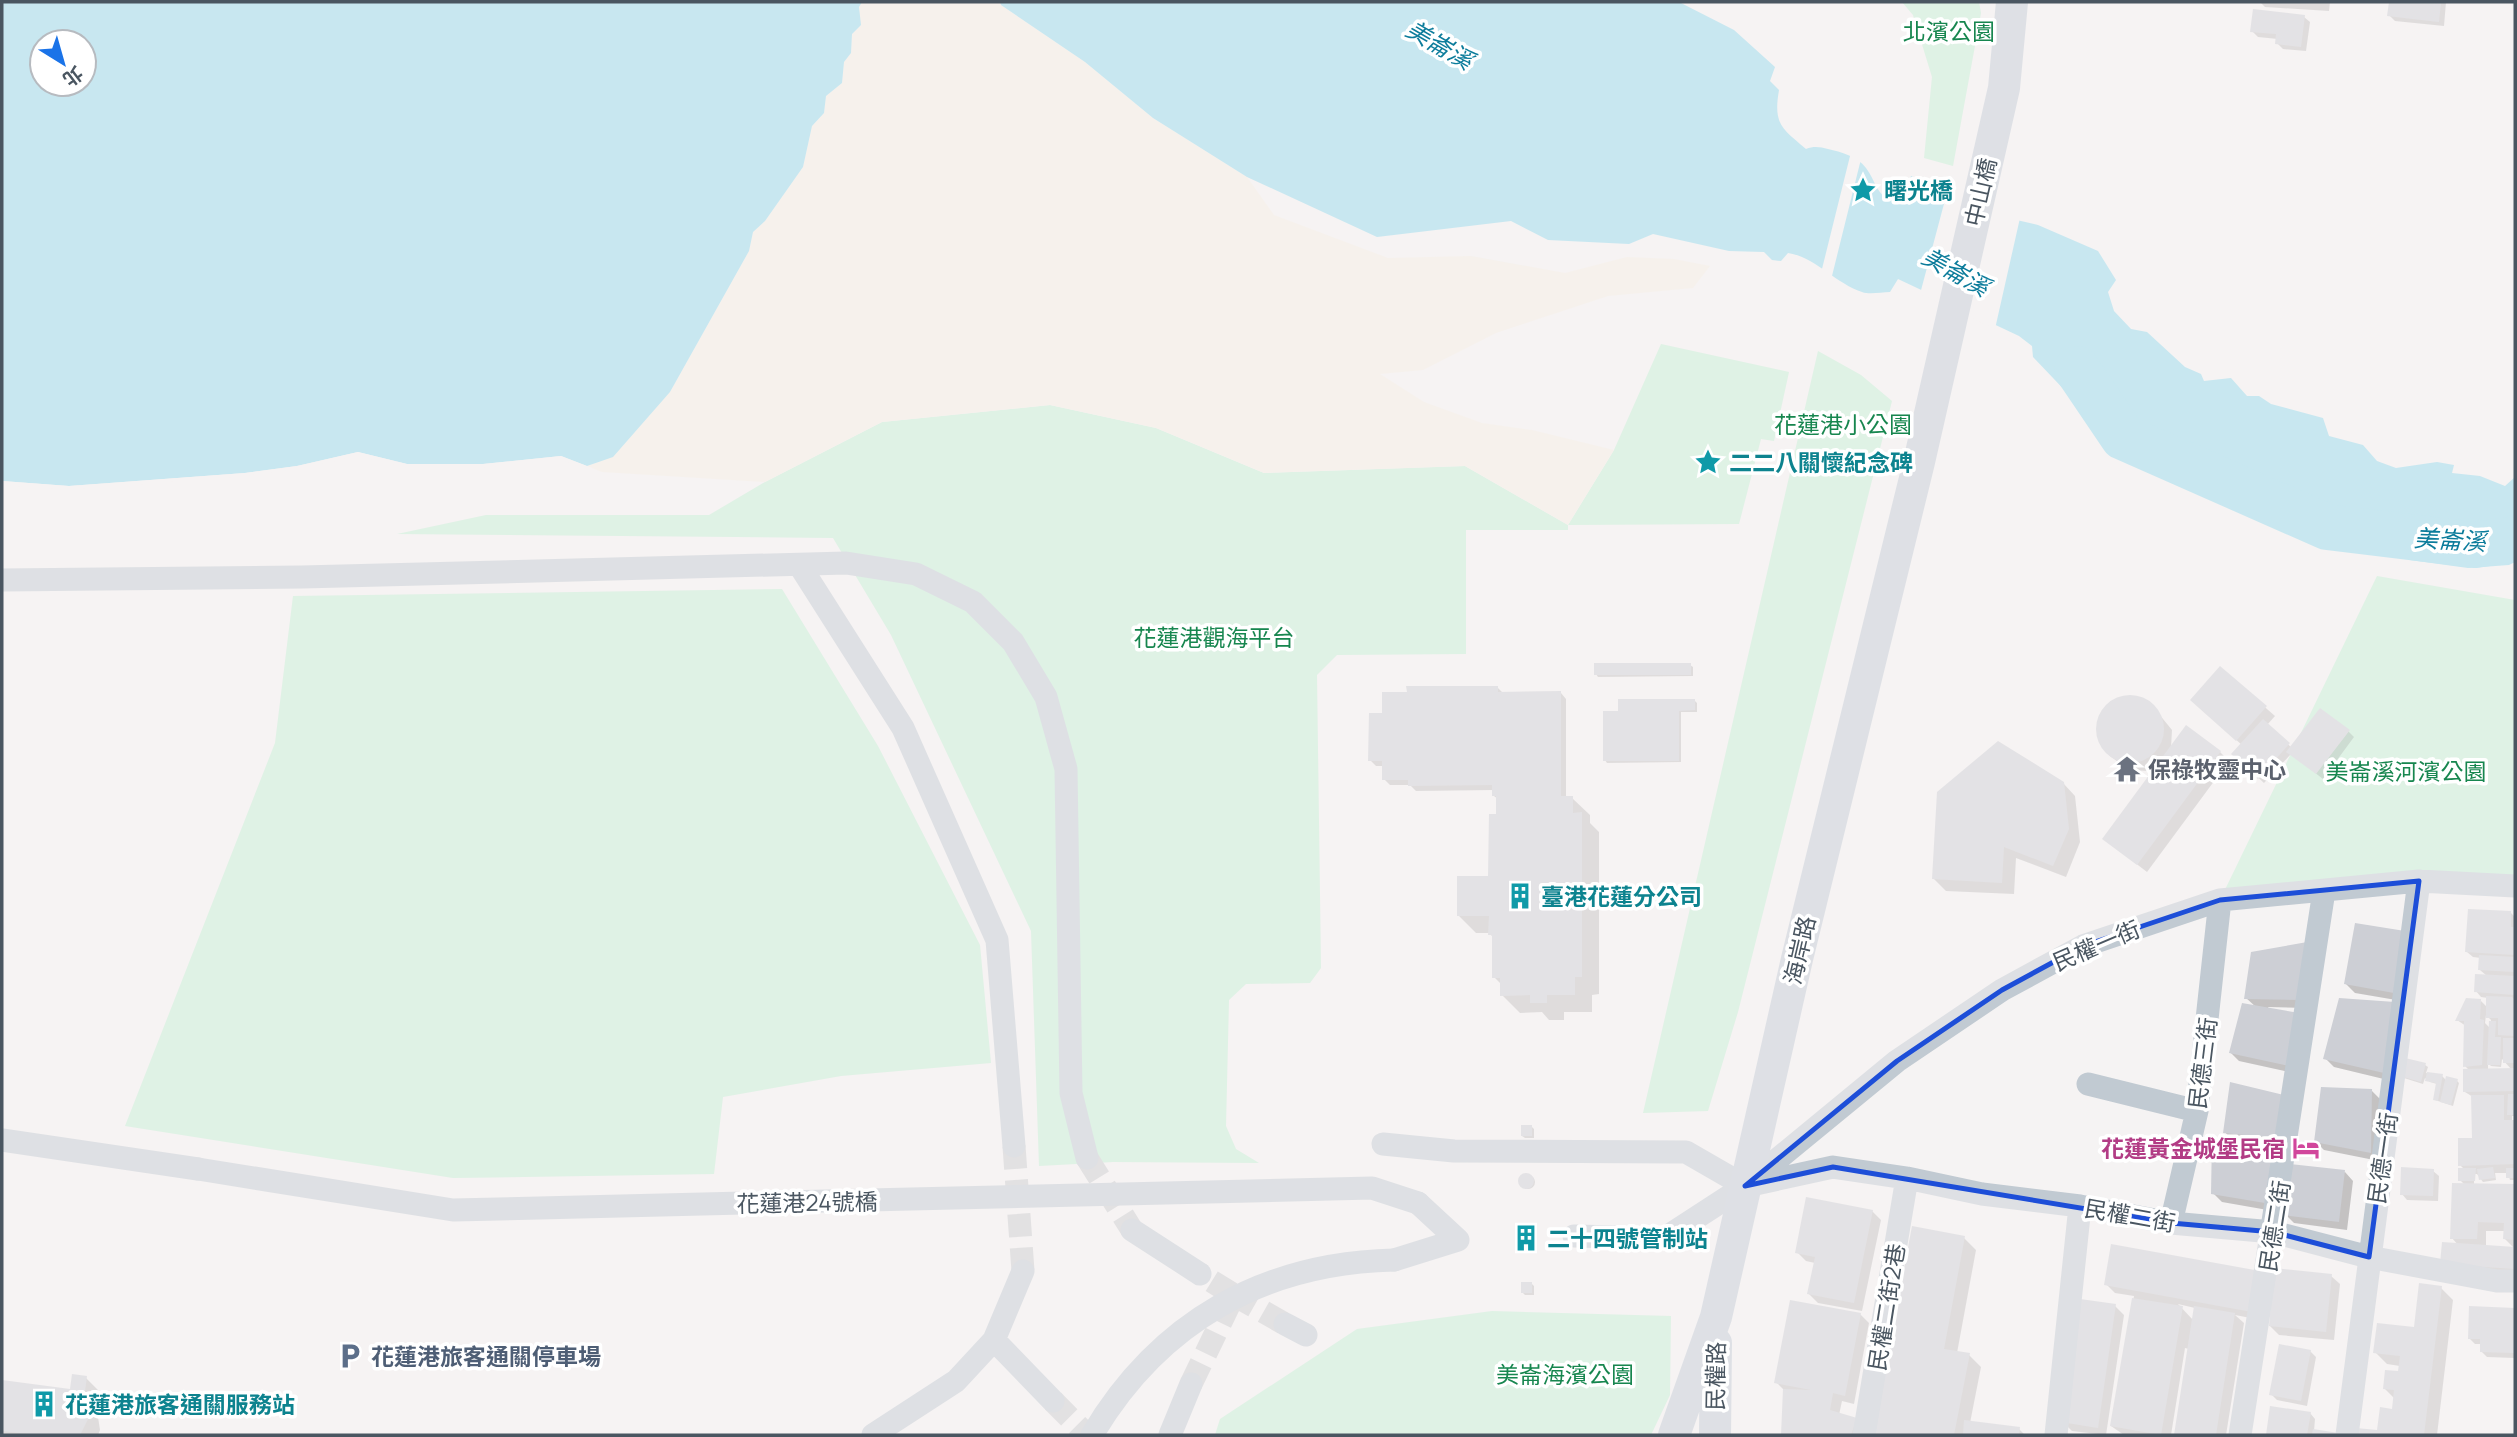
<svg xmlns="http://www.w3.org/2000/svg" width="2517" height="1437" viewBox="0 0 2517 1437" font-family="Manrope,'Noto Sans TC',sans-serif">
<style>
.green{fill:#c3f1d5}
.sand{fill:#f5f0e5}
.water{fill:#90daee;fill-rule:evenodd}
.pier{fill:#f5f3f3}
.shadow{fill:#0003;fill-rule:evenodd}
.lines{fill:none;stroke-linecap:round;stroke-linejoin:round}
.river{stroke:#90daee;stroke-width:46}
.building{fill:#cdcfd5}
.street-tunnel{stroke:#caccce;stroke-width:23;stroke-dasharray:23 11;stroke-linecap:butt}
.street{stroke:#c1cad2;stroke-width:23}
.secondary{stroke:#c1cbd6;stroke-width:32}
.street-bridge{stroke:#c1cad2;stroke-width:23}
.marked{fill:none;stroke:#1d4ed8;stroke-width:5;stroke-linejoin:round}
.labels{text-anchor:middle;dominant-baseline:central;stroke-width:7;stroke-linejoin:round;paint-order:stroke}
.park-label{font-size:23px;fill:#17864f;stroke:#fff}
.culture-label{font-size:23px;font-weight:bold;fill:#0d838f;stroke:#fff;text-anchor:start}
.street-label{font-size:23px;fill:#4a5661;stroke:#fff}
.worship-label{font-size:23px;font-weight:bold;fill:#5b616d;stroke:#fff;text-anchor:start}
.hotel-label{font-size:23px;font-weight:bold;fill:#b23c85;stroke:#fff;text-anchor:end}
.service-label{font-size:23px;font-weight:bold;fill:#4e5e75;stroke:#fff;text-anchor:start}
.water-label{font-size:24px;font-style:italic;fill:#0c7c9b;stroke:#fff}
</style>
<rect width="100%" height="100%" fill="#f5f3f3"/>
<path class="green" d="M1902 2H1979L1981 13 1953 166 1924 158 1932 77 1913 15Z
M1661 344 1789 372 1774 441 1761 439 1739 524 1568 525V530H1466V654L1337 655 1317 675 1321 968 1310 983 1246 984 1229 1000 1226 1126 1236 1149 1259 1163 1113 1162 1039 1166 1031 931 891 635 833 538 397 534 486 515H709L765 482 882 422 1050 405 1156 428 1264 473 1465 466 1568 525 1614 450Z
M1818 351 1861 375 1892 401 1738 1012 1708 1111 1643 1113Z
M2377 576 2515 600V886L2220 900Z
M782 589 878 746 980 945 991 1063 841 1076 723 1097 714 1174 453 1178 125 1126 275 743 293 596Z
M1492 1311 1671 1316 1670 1395 1651 1435H1215L1220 1419 1357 1329Z"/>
<path class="sand" d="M862 2H1000L1001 5 1085 62 1153 118 1247 177 1274 215 1388 258 1471 256 1565 273 1627 257 1674 259 1710 266 1693 288 1608 296 1496 333 1423 370 1380 374 1424 402 1482 423 1532 430 1614 450 1568 525 1465 466 1264 473 1156 428 1050 405 882 422 765 482 602 472 587 466 613 456 670 392 749 251 753 232 765 221 803 167 812 126 824 113 826 96 842 83 844 62 851 53 852 34 861 25 858 7Z"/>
<path class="water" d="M2 2H862L859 7 861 25 852 34 851 53 844 62 842 83 826 96 824 113 812 126 803 167 765 221 753 232 749 251 670 392 613 457 587 466 561 456 483 464H407L358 452 297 466 245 473 69 486 2 481ZM42 42H84V84H42Z
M1000 2H1679L1734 30 1775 67 1770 81 1779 90C1773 125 1782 128 1806 149 1814 146 1820 147 1828 149 1841 152 1857 156 1866 168 1878 184 1878 205 1903 198L1911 176 1918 179 1917 197 2038 225 2098 251 2116 280 2108 292 2114 311 2131 329 2147 332 2185 367 2201 374 2204 381 2231 378 2247 396H2259L2271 404 2323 418 2329 436 2363 445 2377 461 2396 468 2437 462 2454 465 2452 473 2480 476 2505 486 2515 477V562L2509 565 2468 568 2410 560 2392 550 2369 549 2367 537 2226 477 2182 469 2087 403 2074 400 2033 357 2032 346 2019 336 1898 279 1890 292C1881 292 1870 295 1862 292 1835 283 1815 257 1788 253L1781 261 1772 260 1764 252 1729 251 1653 234 1629 244 1548 240 1511 221 1377 237 1247 177 1153 118 1085 62 1001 5Z"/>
<path class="pier" d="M1851 152 1861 159 1831 280 1821 273Z
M1945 200 2020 218 1995 329 1920 294Z
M358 452 407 464H483L561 456 592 468 586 469 560 460 483 468H407L358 456 298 469 245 476 69 490 2 485V481L69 486 245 473 297 466Z"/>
<path class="shadow" d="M2260 2H2330L2329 11 2265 7Z
M2391 2H2446L2444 26 2395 21 2389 15Z
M2304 17 2310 22 2306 51 2283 49 2277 43 2278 39 2258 37 2252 31Z
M1690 665 1693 667V676L1598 677 1596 674Z
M2220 668 2275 716 2267 725 2292 748 2348 731 2354 737 2323 779 2291 754 2264 783 2233 754 2242 745 2201 709Z
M1497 687 1503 693H1561L1566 699V798H1572L1590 815V823L1599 832V994L1592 995V1012H1564V1020H1549L1542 1012 1520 1013 1502 995V985L1494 977V938L1489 933H1476L1459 916 1490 878 1498 816V799L1494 796V790L1416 791 1410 785H1390L1384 779V766H1376L1370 760 1384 714Z
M2120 698H2141L2150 703 2172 730 2171 748 2220 752 2229 761 2147 872 2104 839 2159 764 2149 771 2129 770 2110 756 2099 739V718L2104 709Z
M1694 700 1697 703V712H1681V762L1607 763 1605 760Z
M2063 783 2075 796 2080 842 2066 877 2016 858 2014 894 1946 891 1934 879Z
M2511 913 2515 917V1116H2512V1122H2515V1180H2510L2508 1173H2495L2496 1180 2483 1182 2477 1174H2474V1189L2477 1186H2515V1249L2505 1239V1231H2486V1247L2515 1249V1274L2448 1269 2458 1245 2452 1238 2465 1185 2460 1180 2465 1170 2460 1165 2474 1139 2473 1097 2465 1092 2470 1071 2465 1066 2466 1026 2457 1020 2481 1001 2488 1008V998L2481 997 2476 991 2487 976 2480 970 2481 958 2473 957 2467 952ZM2486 1015 2491 1020 2490 1028 2485 1023ZM2502 1059 2512 1070H2488V1063L2491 1066 2501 1067Z
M2357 925 2402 1001 2355 993 2346 984Z
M2253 953 2309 1008 2268 1007 2298 1074 2239 1061 2230 1052 2256 1007 2246 998Z
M2340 1000 2392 1081 2334 1067 2325 1058Z
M2425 1065 2428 1067 2426 1073 2442 1076 2447 1081H2457L2459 1083 2453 1106 2435 1100 2437 1084 2430 1082 2425 1078 2423 1084 2404 1078Z
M2232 1084 2283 1143 2230 1138 2225 1132Z
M2372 1091 2381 1100 2379 1161 2324 1150 2315 1141Z
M1531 1126 1534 1129V1138H1525L1522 1136Z
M2214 1139 2279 1212 2222 1202 2213 1193Z
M2433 1171 2439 1176 2438 1201 2407 1200 2402 1194Z
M2345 1172 2353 1181 2347 1230 2294 1223 2285 1214Z
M1521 1182a7 7 0 1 1 14 0a7 7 0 1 1-14 0Z
M1872 1211 1881 1220 1862 1311 1818 1303 1809 1294 1815 1263 1806 1261 1797 1252Z
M1519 1239a8 8 0 1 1 16 0a8 8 0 1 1-16 0Z
M1964 1238 1976 1250 1957 1353 1969 1355 1981 1367 1970 1423 2019 1429 2025 1435H1875Z
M2331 1276 2340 1284 2334 1340 2279 1335 2270 1326Z
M2268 1282 2261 1320 2235 1315 2244 1323 2226 1435H2175L2189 1349 2185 1348 2171 1435H2124L2111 1426 2134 1296 2115 1293 2106 1284ZM2178 1304 2195 1308 2193 1320Z
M1531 1283 1534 1286V1295H1525L1522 1292Z
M2441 1288 2453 1300 2437 1435H2357L2358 1430 2378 1432 2394 1411 2395 1399 2385 1389 2400 1373V1366L2387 1364 2375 1352 2415 1328Z
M2115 1306 2124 1315 2106 1435 2072 1431 2063 1422Z
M2471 1308 2515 1310V1358L2487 1357 2481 1351 2482 1344H2475L2469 1338Z
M1860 1314 1869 1323 1854 1404 1842 1401 1839 1415 1857 1420 1863 1435H1782L1785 1391 1776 1382Z
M2310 1351 2316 1357 2307 1406 2277 1400 2271 1394Z
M86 1378 98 1390 96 1404 100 1430 98 1435H2V1382L71 1391Z
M2271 1408 2310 1413 2315 1419 2314 1431 2343 1435H2267Z"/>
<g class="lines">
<path class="river" d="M2077 369 2123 437 2327 527 2475 545 2515 539"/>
</g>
<path class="building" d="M2389 2H2441L2439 22 2387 16Z
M2253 9 2305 15 2301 47 2275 44 2276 34 2250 32Z
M1594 663H1691V675H1594Z
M2220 666 2267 706 2236 741 2190 700Z
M1406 686H1498V692L1561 691V796H1573V813L1582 812V977H1575V995H1547V1003H1530V995L1500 996V978H1492V935H1488L1489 916H1457V876H1488L1489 814H1496V796H1492V785L1408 786V780H1382V761H1368L1369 713H1382V692H1407Z
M2096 729a34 34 0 1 1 68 0a34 34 0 1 1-68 0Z
M1618 699H1695V710L1679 711V761H1603V711H1618Z
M2320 708 2350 730 2316 774 2286 752Z
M2263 719 2290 743 2258 779 2231 754Z
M2186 725 2221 751 2137 865 2102 839Z
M1998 741 2064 782 2069 829 2053 866 2004 847 2002 883 1932 879 1937 792Z
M2468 909 2511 911V927H2515V955L2465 952Z
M2355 923 2405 931 2394 993 2344 984Z
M2313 941 2301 1000 2244 999 2251 952Z
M2479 955 2515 957V972L2478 970Z
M2475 974 2515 976V995L2474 992Z
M2486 996 2512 997 2515 1000V1036L2498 1035V1018H2486Z
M2339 998 2395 1002 2384 1073 2323 1059Z
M2466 998 2481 999 2480 1019 2484 1020 2482 1065 2463 1067 2464 1021H2455Z
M2242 1003 2305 1014 2289 1066 2229 1053Z
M2489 1021H2496L2495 1037H2501L2500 1065H2487Z
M2503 1038H2515V1063H2503Z
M2405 1058 2426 1063 2421 1082 2400 1076Z
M2515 1068V1091L2463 1092V1069Z
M2427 1072 2443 1074 2438 1101 2433 1100 2436 1083 2425 1081Z
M2446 1076 2458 1079 2451 1105 2440 1102Z
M2230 1082 2288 1096 2277 1138 2223 1133Z
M2321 1087 2372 1089 2371 1153 2314 1142Z
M2508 1094H2515V1115H2507Z
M2471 1095H2504V1120H2515V1164L2458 1166V1138H2472Z
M1521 1125H1532V1136H1521Z
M2212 1137 2278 1152 2271 1204 2211 1194Z
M2290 1164 2345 1170 2339 1222 2283 1215Z
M2401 1167 2434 1169 2433 1196 2400 1195Z
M2493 1167 2495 1178 2479 1180 2477 1169Z
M2458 1168H2476L2475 1181H2458Z
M2506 1168H2515V1178H2506Z
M1518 1181a8 8 0 1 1 16 0a8 8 0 1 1-16 0Z
M2452 1183 2515 1184V1240L2503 1239 2504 1223 2478 1222 2477 1239H2450Z
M1806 1197 1873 1210 1854 1303 1807 1294 1815 1257 1795 1253Z
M1912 1226 1965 1236 1944 1349 1970 1353 1954 1435H1873Z
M1518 1238a8 8 0 1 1 16 0a8 8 0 1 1-16 0Z
M2442 1242 2515 1247V1269L2440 1264Z
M2111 1244 2260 1271 2252 1312 2104 1285Z
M2274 1268 2332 1274 2326 1332 2269 1326Z
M1521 1282H1532V1293H1521Z
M2419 1283 2442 1286 2424 1435H2356V1428L2377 1430 2380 1407 2392 1409 2394 1390 2383 1389 2385 1370 2398 1371 2400 1356 2373 1353 2377 1323 2414 1327Z
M2132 1298 2183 1306 2161 1435 2110 1426Z
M2080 1299 2116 1304 2098 1428 2061 1422Z
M1790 1300 1861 1313 1845 1396 1833 1393 1830 1410 1857 1418 1851 1435H1781L1783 1389 1811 1390 1774 1383Z
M2194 1306 2235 1313 2216 1435H2174Z
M2469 1306 2515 1308V1353L2480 1352V1339H2468Z
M2279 1344 2311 1350 2301 1401 2269 1395Z
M72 1374 87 1376 85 1391 89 1417 80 1435H37L2 1431V1380L70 1389Z
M2270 1406 2311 1412 2307 1435H2266Z
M1964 1420 2020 1427 2019 1435H1963Z
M2313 1429 2345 1434V1435H2312Z"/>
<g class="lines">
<path class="street-tunnel" d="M1014 1146 1023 1271
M1087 1158 1132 1230
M1234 1295 1285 1324
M1191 1384 1234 1295 1200 1274
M1053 1401 1087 1435"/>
<path class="street" d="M800 566 903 728 997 940 1014 1146
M2 580 302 577 846 563 916 574 973 602 1013 642 1046 697 1066 769 1071 1093 1087 1158
M2088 1084 2197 1111
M2 1140 198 1169
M1383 1144 1454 1151 1686 1152 1745 1186
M1751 1185 1833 1167 1907 1178 1982 1194 2080 1206 2171 1223 2273 1232 2369 1257 2497 1281H2515
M2171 1223 2197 1111 2220 900
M1132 1230 1200 1274
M1574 1236 1665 1238 1745 1186 1897 1061 2002 990 2083 946 2220 900 2419 881 2515 886
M1394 1260 1458 1240 1418 1203
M1285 1324 1306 1335
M994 1340 1053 1401
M873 1435 956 1381 994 1340 1023 1271
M1170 1435 1191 1384
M1864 1435 1907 1178
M2056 1435 2080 1206
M2240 1435 2324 891
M2347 1435 2419 881"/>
<path class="secondary" d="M1674 1435 1716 1317 1797 959 1919 462 2004 88 2012 2
M1715 1435 1716 1343"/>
<path class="street-bridge" d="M198 1169 453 1210 1372 1188 1418 1203
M1092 1435C1159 1322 1263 1263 1394 1260"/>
</g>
<path d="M0 0H2517V1437H0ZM2419 881 2369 1257 2273 1232 2171 1223 1833 1167 1745 1186 1897 1061 2002 990 2083 946 2220 900Z" fill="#f5f3f3" fill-opacity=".55" fill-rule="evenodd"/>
<path class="marked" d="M2419 881 2369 1257 2273 1232 2171 1223 1833 1167 1745 1186 1897 1061 2002 990 2083 946 2220 900Z"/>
<defs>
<g id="sight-bare" transform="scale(2.1)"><path d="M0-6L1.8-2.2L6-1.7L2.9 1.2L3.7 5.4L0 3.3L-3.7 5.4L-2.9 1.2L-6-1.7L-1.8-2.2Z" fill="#0f9aa8" stroke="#fff" stroke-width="2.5" paint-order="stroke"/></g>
<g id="temple-bare" transform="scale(2.1)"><path d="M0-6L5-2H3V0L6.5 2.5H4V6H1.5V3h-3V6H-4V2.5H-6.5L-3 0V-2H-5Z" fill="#6b7280" stroke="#fff" stroke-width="2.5" paint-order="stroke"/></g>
<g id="building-bare" transform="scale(2.1)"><path d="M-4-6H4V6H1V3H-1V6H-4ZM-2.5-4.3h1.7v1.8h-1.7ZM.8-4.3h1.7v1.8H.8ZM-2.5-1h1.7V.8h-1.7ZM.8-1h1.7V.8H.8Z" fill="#0f9aa8" stroke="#fff" stroke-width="2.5" paint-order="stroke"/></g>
<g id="hotel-bare" transform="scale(2.1)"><path d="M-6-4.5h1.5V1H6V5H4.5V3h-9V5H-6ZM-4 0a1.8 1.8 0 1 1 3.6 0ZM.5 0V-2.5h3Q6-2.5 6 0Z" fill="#d1479c" stroke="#fff" stroke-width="2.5" paint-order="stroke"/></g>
<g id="parking-bare" transform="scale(2.1)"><path d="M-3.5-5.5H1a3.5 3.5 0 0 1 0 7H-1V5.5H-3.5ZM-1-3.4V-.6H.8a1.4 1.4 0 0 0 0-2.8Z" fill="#5c6f8a" stroke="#fff" stroke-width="2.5" paint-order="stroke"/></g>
</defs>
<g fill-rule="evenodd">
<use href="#sight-bare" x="1863" y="190"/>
<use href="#sight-bare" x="1708" y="462"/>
<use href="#temple-bare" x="2127" y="769"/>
<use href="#building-bare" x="1520" y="896"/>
<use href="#hotel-bare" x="2306" y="1148"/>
<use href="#building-bare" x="1526" y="1238"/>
<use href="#parking-bare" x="350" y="1356"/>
<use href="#building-bare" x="44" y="1404"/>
</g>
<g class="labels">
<g class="park-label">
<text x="1949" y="31">北濱公園</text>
<text x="1843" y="424">花蓮港小公園</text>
<text x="1214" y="637">花蓮港觀海平台</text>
<text x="2406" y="771">美崙溪河濱公園</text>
<text x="1565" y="1374">美崙海濱公園</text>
</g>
<g class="culture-label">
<text x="1884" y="190">曙光橋</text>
<text x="1729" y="462">二二八關懷紀念碑</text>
<text x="1541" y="896">臺港花蓮分公司</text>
<text x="1547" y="1238">二十四號管制站</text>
<text x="65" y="1404">花蓮港旅客通關服務站</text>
</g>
<g class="street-label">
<text transform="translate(1980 192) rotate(-77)">中山橋</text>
<text transform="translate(2096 945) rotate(-23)">民權一街</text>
<text transform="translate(1799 950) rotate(-77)">海岸路</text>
<text transform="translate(2202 1063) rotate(-83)">民德三街</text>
<text transform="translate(2382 1158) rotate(-82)">民德一街</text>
<text transform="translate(807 1202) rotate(-1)">花蓮港24號橋</text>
<text transform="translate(2130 1215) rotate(10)">民權二街</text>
<text transform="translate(2274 1226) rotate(-81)">民德二街</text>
<text transform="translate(1886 1307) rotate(-81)">民權二街2巷</text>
<text transform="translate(1715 1376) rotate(-89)">民權路</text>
</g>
<g class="worship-label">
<text x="2148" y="769">保祿牧靈中心</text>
</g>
<g class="hotel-label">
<text x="2285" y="1148">花蓮黃金城堡民宿</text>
</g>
<g class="service-label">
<text x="371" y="1356">花蓮港旅客通關停車場</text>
</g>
<g class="water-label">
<text transform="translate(1440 44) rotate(30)">美崙溪</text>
<text transform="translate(1956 271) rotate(29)">美崙溪</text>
<text transform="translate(2450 539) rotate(3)">美崙溪</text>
</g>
</g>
<rect width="2517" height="1437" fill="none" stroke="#4a5661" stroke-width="7"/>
<g transform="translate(63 63) rotate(143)"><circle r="33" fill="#ffffff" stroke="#b7bbc0" stroke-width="2"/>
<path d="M0-5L12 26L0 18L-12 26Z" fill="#1a73e8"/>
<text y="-10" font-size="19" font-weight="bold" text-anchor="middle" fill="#4a5661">北</text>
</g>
</svg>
